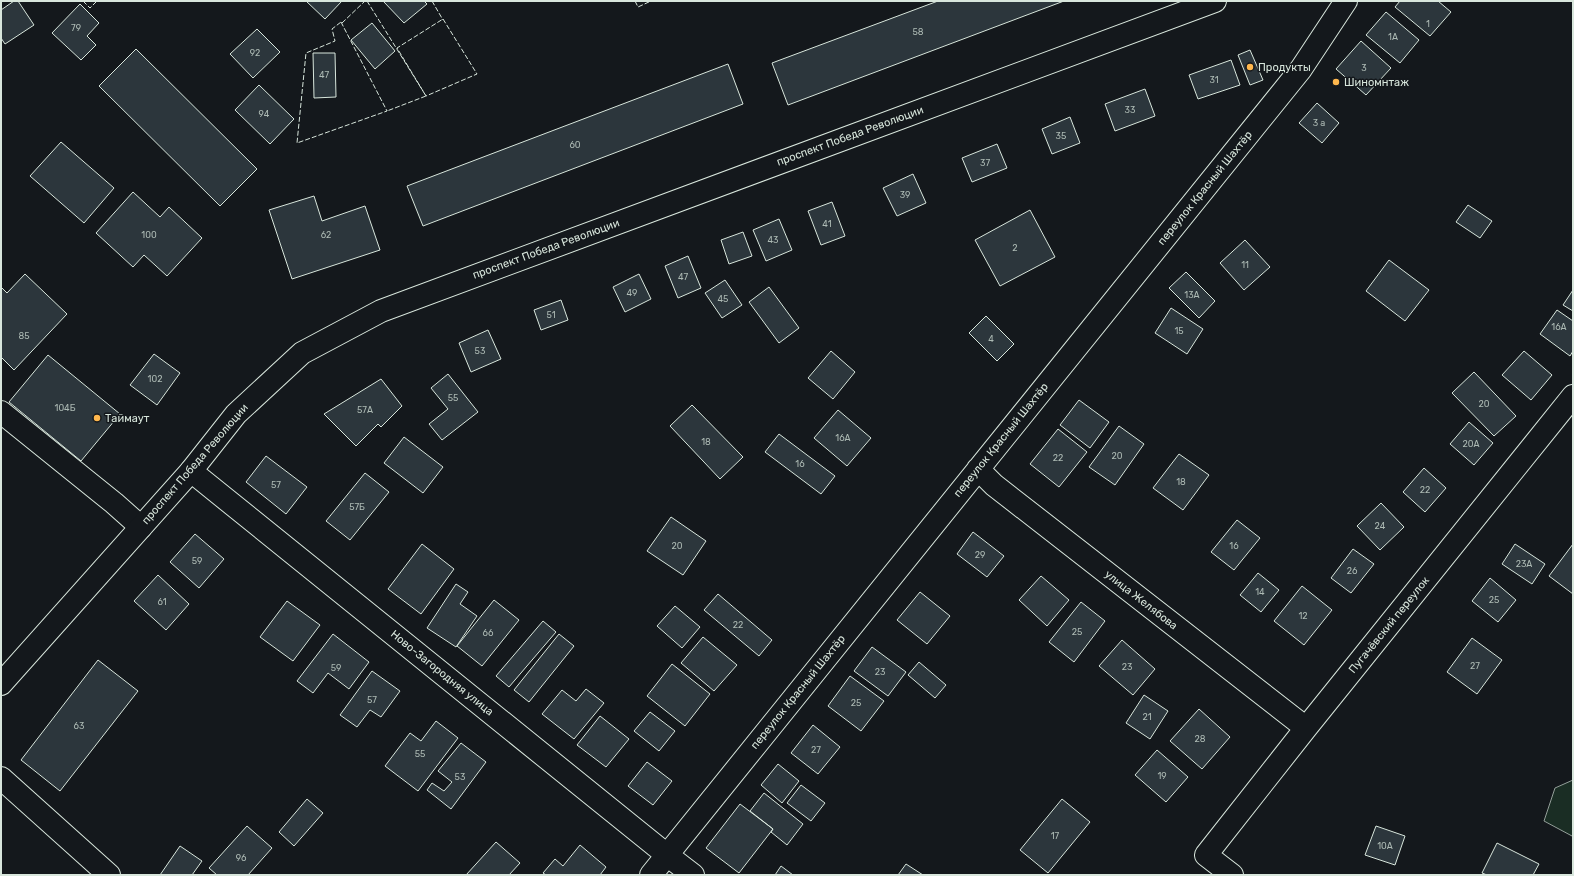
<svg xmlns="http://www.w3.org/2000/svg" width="1574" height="876" viewBox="0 0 1574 876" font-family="Rubik,sans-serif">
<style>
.green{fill:#1a2d24;stroke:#939e99}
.building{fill:#2c363c;stroke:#d8e6dc}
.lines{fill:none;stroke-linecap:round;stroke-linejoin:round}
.minor-casing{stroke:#d8e6dc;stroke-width:24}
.major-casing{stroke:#d8e6dc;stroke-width:24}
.minor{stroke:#14181c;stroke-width:22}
.major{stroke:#14181c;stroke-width:22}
.fence{stroke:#d8e6dc;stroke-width:1;stroke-dasharray:5 2;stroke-linecap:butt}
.poi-dot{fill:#ffb74d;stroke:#14181c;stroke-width:1.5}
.labels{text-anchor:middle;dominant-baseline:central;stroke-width:3;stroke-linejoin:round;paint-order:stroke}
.number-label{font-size:9px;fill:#adbab4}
.poi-label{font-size:11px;fill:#d8e6dc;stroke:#14181c;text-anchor:start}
.street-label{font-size:11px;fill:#d8e6dc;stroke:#14181c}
</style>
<rect width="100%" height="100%" fill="#14181c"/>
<path class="green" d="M1573 780V836H1572L1544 821 1555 788Z"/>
<path class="building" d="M14 1H18L34 25 5 44 1 38V10Z
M306 1H342L325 19Z
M383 1H424L427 4 404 23Z
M938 1H1064L788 105 772 63Z
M1400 1H1438L1451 12 1430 36 1395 7Z
M80 4 99 23 87 36 96 45 81 60 52 33Z
M1386 12 1419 40 1400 63 1366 35Z
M372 23 395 51 375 69 351 40Z
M257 29 280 52 253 78 230 54Z
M1361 41 1391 68 1366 95 1336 69Z
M136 49 257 169 220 206 99 86Z
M1250 50 1263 80 1250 85 1238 55Z
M313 53H335L336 97 314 98Z
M1231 60 1240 85 1198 99 1189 75Z
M728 64 743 104 423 226 407 186Z
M259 85 294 119 270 144 235 110Z
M1145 89 1155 116 1115 131 1105 104Z
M1317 103 1339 123 1322 143 1299 123Z
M1070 117 1080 143 1052 154 1042 129Z
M61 142 114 188 84 223 30 176Z
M997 144 1007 168 972 182 962 158Z
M913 174 926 203 897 216 883 188Z
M133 192 160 217 169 207 202 238 167 276 144 255 133 267 96 233Z
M314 196 322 221 365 206 380 250 292 279 269 210Z
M832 202 845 236 821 245 808 211Z
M1468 205 1492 221 1480 238 1456 222Z
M1030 210 1055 257 1000 286 975 240Z
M779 219 792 250 766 261 753 230Z
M743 232 752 256 729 264 721 240Z
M1245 240 1270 267 1244 290 1220 263Z
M688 256 701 288 678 298 665 266Z
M1389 260 1429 290 1405 321 1366 291Z
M1186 272 1215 301 1199 318 1169 288Z
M25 274 67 314 14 370 1 357V287L7 293Z
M639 274 651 299 625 312 613 287Z
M725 280 742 305 722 318 705 293Z
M769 287 799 328 779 343 749 302Z
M1573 290V311L1563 305Z
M561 300 568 320 541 330 534 310Z
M1171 308 1203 329 1187 354 1155 333Z
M1557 310 1573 321V351L1570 356 1540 334Z
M986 316 1014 344 997 361 969 333Z
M488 330 501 359 471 372 459 343Z
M831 351 855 372 833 399 808 378Z
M1524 351 1552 375 1531 400 1502 375Z
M154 354 180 373 157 405 130 385Z
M48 355 120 414 81 461 9 402Z
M1474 372 1516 416 1494 436 1452 393Z
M448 374 478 412 442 440 429 424 448 409 431 388Z
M381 379 402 406 381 427 378 424 356 446 324 414Z
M1079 400 1109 422 1090 448 1060 425Z
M692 405 743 457 720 479 670 426Z
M838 410 871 438 847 466 814 438Z
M1469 422 1493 443 1474 465 1450 444Z
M1119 426 1144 444 1115 485 1089 467Z
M1058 429 1087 452 1059 487 1030 464Z
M779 434 835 476 821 494 765 452Z
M404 437 443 467 423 493 384 463Z
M1179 454 1209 475 1183 510 1153 488Z
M266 456 307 487 286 514 246 482Z
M1424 468 1446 488 1425 512 1403 492Z
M365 473 389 492 350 540 326 521Z
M1381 503 1404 527 1380 550 1357 526Z
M671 517 706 541 683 575 647 551Z
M1237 520 1260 538 1234 570 1211 552Z
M973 532 1004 556 987 577 957 554Z
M195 534 224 559 199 588 170 562Z
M422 544 454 569 421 614 388 589Z
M1515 544 1545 564 1532 584 1502 564Z
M1573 544V594L1549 576Z
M1353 549 1374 564 1351 593 1331 578Z
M1258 573 1279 590 1261 612 1240 595Z
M158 575 189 604 166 630 134 601Z
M1041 576 1069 600 1047 626 1019 600Z
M1490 578 1516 600 1498 622 1472 601Z
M456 584 468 592 460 604 477 616 456 647 427 628Z
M1302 586 1332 610 1304 645 1274 621Z
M920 592 950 616 927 644 897 620Z
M718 594 772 640 759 656 704 610Z
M494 600 519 620 482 666 457 646Z
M287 601 320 625 293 661 260 637Z
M1081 602 1105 621 1074 662 1049 642Z
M675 606 700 627 682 648 657 626Z
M543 621 556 632 509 687 496 676Z
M333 634 369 662 349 689 328 673 313 693 297 681Z
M559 634 574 646 529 702 514 690Z
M703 637 737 665 714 691 681 663Z
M1472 638 1502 660 1477 694 1447 672Z
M1122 640 1155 669 1133 695 1099 666Z
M872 647 906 672 888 696 854 671Z
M98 660 138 691 60 791 21 760Z
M919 662 946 685 935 698 908 675Z
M672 664 710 694 685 726 647 696Z
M372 671 400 691 381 717 370 710 357 727 340 715Z
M850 676 884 701 861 731 828 706Z
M586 689 604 703 574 739 542 714 562 690 576 701Z
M1144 695 1168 711 1150 739 1126 723Z
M1199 709 1230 737 1202 769 1170 741Z
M650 712 675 731 659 751 634 731Z
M600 716 629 739 606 767 577 745Z
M436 721 458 738 418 791 385 766 410 733 421 741Z
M813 725 840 747 818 774 791 753Z
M461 743 486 762 451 809 427 790 432 783 444 791 452 782 438 771Z
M1157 750 1188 777 1166 802 1135 775Z
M647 762 672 781 653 805 628 786Z
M778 764 799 781 782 803 761 785Z
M801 785 825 803 811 821 787 803Z
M764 793 803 824 787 845 771 832 773 829 750 811Z
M307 799 323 813 294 846 279 832Z
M1062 799 1090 822 1048 873 1020 850Z
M740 804 773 829 739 873 706 848Z
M247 826 272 848 248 875H217L209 868Z
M1376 826 1405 836 1395 865 1365 855Z
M496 842 520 863 509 875H466Z
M1497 843 1539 864 1533 875H1487L1482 873Z
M580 845 606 867 600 875H546L543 873 555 859 563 866Z
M180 846 202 861 192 875H160Z
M906 864 923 875H898Z
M781 866 793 875H775Z"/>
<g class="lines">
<g class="minor-casing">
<path id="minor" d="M1 412 114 503 141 527
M978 469 994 485 1306 728
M191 471 667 855 693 875
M1 778 109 875
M651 875 1301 69 1346 1
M1232 875 1206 855 1306 728 1573 396"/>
</g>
<g class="major-casing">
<path id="major" d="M1 684 191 471 236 414 302 353 381 311 1215 1"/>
</g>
<use href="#minor" class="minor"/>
<use href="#major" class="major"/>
<path class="fence" d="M83 1 90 8 97 1
M367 1 426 96 387 111V110
M432 1 443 20
M635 1 638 7 651 1
M443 19 477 74 426 96 397 48Z
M341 22 387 111 297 143 306 53 335 41 332 29Z
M342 23 365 1"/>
</g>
<g class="poi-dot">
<circle cx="1250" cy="67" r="4"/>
<circle cx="1336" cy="82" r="4"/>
<circle cx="97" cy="418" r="4"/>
</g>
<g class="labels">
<g class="number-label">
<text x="1428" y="24">1</text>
<text x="76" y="28">79</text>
<text x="918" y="32">58</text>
<text x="1393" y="37">1А</text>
<text x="255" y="53">92</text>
<text x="1364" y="68">3</text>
<text x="324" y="75">47</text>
<text x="1214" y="80">31</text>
<text x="1130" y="110">33</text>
<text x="264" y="114">94</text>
<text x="1319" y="123">3 а</text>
<text x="1061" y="136">35</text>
<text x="575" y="145">60</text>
<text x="985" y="163">37</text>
<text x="905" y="195">39</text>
<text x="827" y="224">41</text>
<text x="149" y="235">100</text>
<text x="326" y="235">62</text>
<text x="773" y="240">43</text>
<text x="1015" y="248">2</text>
<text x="1245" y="265">11</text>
<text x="683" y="277">47</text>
<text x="632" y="293">49</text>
<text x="1192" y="295">13А</text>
<text x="723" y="299">45</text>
<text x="551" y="315">51</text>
<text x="1559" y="327">16А</text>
<text x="1179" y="331">15</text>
<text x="24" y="336">85</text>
<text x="991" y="339">4</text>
<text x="480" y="351">53</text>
<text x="155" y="379">102</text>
<text x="453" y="398">55</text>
<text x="1484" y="404">20</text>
<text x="65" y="408">104Б</text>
<text x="365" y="410">57А</text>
<text x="843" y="438">16А</text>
<text x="706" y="442">18</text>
<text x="1471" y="444">20А</text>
<text x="1117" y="456">20</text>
<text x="1058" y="458">22</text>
<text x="800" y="464">16</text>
<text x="1181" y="482">18</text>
<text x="276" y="485">57</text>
<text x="1425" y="490">22</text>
<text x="357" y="507">57Б</text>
<text x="1380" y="526">24</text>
<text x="677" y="546">20</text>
<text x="1234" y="546">16</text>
<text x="980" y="555">29</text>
<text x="197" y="561">59</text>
<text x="1524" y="564">23А</text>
<text x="1352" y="571">26</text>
<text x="1260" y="592">14</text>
<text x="1494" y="600">25</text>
<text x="162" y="602">61</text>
<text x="1303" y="616">12</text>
<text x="738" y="625">22</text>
<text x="1077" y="632">25</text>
<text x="488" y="633">66</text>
<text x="1475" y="666">27</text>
<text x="1127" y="667">23</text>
<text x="336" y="668">59</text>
<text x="880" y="672">23</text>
<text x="372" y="700">57</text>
<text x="856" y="703">25</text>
<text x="1147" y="717">21</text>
<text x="79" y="726">63</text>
<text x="1200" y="739">28</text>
<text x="816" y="750">27</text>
<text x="420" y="754">55</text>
<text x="1162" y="776">19</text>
<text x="460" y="777">53</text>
<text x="1055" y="836">17</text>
<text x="1385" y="846">10А</text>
<text x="241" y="858">96</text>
</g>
<g class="poi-label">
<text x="1258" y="67">Продукты</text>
<text x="1344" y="82">Шиномнтаж</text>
<text x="105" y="418">Таймаут</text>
</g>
<g class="street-label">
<text transform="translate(850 136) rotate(-20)">проспект Победа Революции</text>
<text transform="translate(1205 188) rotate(-51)">переулок Красный Шахтёр</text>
<text transform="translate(546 249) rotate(-20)">проспект Победа Революции</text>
<text transform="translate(1001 440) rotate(-51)">переулок Красный Шахтёр</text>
<text transform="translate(195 464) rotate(-49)">проспект Победа Революции</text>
<text transform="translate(1141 600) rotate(38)">улица Желябова</text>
<text transform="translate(1389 625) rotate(-51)">Пугачёвский переулок</text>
<text transform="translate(442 673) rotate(39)">Ново-Загородняя улица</text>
<text transform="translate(798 692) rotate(-51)">переулок Красный Шахтёр</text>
</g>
</g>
<rect width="1574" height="876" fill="none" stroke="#d8e6dc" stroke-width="4"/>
</svg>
